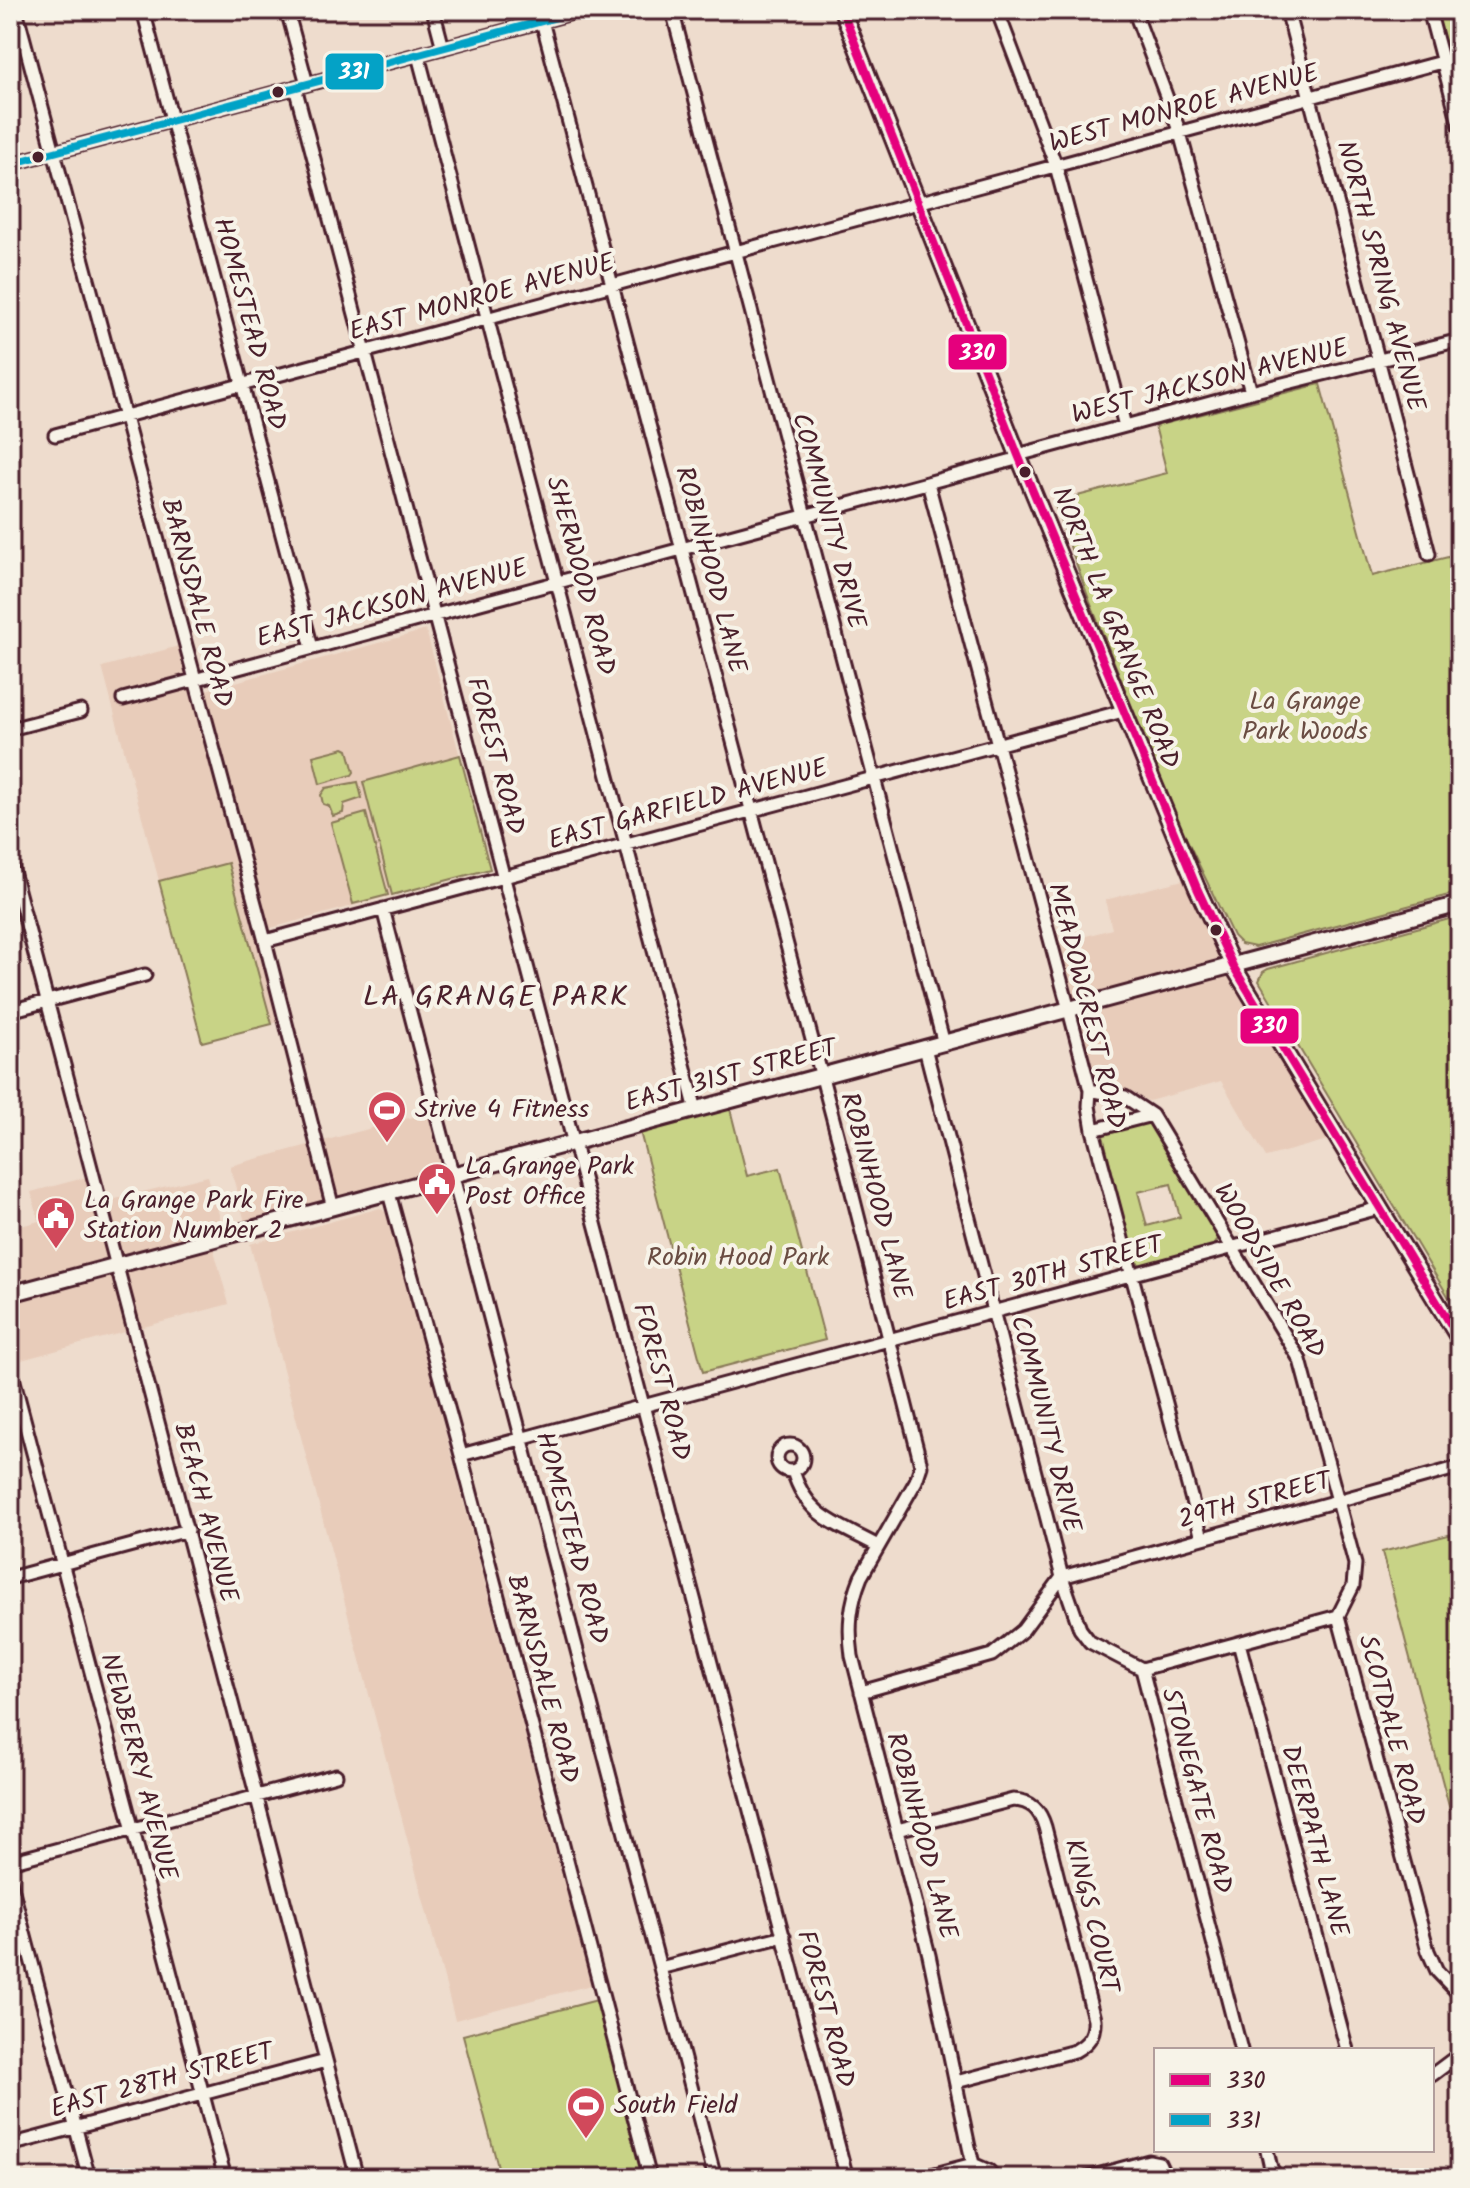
<svg xmlns="http://www.w3.org/2000/svg" width="1470" height="2188" viewBox="0 0 1470 2188" font-family="Kalam,sans-serif">
<style>
.built{fill:#e8ccba}
.green{fill:#c8d386;stroke:#897958;stroke-width:2;fill-rule:evenodd}
.lines{fill:none;stroke-linecap:round;stroke-linejoin:round}
.minor-casing{stroke:#4a1f2b;stroke-width:17}
.major-casing{stroke:#4a1f2b;stroke-width:20}
.minor{stroke:#f7f3e8;stroke-width:11}
.major{stroke:#f7f3e8;stroke-width:14}
.bus-1-casing{stroke:#f7f3e8;stroke-width:14}
.bus-2-casing{stroke:#f7f3e8;stroke-width:14}
.bus-1{stroke:#e5007d;stroke-width:8}
.bus-2{stroke:#04a2c6;stroke-width:8}
.bus-dot{fill:#4a1f2b;stroke:#f7f3e8;stroke-width:3}
.labels{text-anchor:middle;dominant-baseline:central;stroke-width:8;stroke-linejoin:round;paint-order:stroke}
.street-label{font-size:26px;fill:#4a1f2b;stroke:#f7f3e8}
.park-label{font-size:26px;fill:#6a4c42;stroke:#f7f3e8}
.poi-label{font-size:26px;fill:#4a1f2b;stroke:#f7f3e8;text-anchor:start}
.quarter-label{font-size:30px;letter-spacing:2px;fill:#4a1f2b;stroke:#f7f3e8}
.line-badge{stroke:#f7f3e8;stroke-width:3}
.badge-label{font-size:22px;text-anchor:middle;font-weight:bold;fill:#fff}
</style>
<rect width="100%" height="100%" fill="#eedccd"/>
<filter id="ink" filterUnits="userSpaceOnUse"><feTurbulence type="fractalNoise" baseFrequency=".0125" numOctaves="2"/><feDisplacementMap in="SourceGraphic" scale="16" xChannelSelector="R" yChannelSelector="G"/><feConvolveMatrix kernelMatrix="1 2 1 2 8 2 1 2 1" color-interpolation-filters="sRGB"/></filter>
<g filter="url(#ink)">
<path class="built" d="M426 630 490 869 267 929 287 1020 202 1042 102 667 186 644 199 692Z
M1187 879 1228 963 1066 1007 1049 946 1112 929 1105 900Z
M1231 971 1331 1139 1266 1157 1221 1081 1149 1101 1117 1089 1085 1085 1067 1014Z
M439 1110 454 1170 246 1226 230 1166Z
M95 1175 102 1202 208 1176 222 1225 208 1229 229 1304 10 1363V1229L39 1221 31 1192Z
M380 1208 388 1214 591 1985 455 2020 250 1244Z"/>
<path class="green" d="M1436 10H1460V42L1454 44 1456 52 1450 53 1447 50Z
M1320 384 1372 576 1460 554V892L1255 947 1241 944 1233 936 1177 819 1090 602 1054 502 1167 473 1155 426Z
M344 748 348 750 354 772 352 775 320 784 313 756Z
M460 755 490 869 392 895 363 782Z
M358 782 362 798 344 804 343 813 333 816 329 806 323 804 321 795 326 788Z
M366 813 388 895 353 904 331 823Z
M228 863 272 1024 202 1042 159 881Z
M1460 916V1316L1259 981 1263 972 1268 969Z
M729 1105 747 1176 780 1168 825 1340 703 1372 639 1128Z
M1147 1121 1151 1124 1219 1237 1214 1246 1140 1265 1134 1260 1103 1136 1106 1131ZM1171 1184 1180 1217 1147 1226 1138 1192Z
M1460 1532V1848L1382 1552Z
M601 1999 644 2178H501L463 2035Z"/>
<g class="lines">
<g class="minor-casing">
<path id="minor" d="M16 10 265 941 333 1208
M143 10 312 648
M287 10 307 84
M433 10 443 48
M672 10 944 1044
M997 10 1056 166 1125 426
M1134 10 1180 133 1251 392
M1287 10 1429 554
M1429 10 1460 127
M542 21 841 1149 919 1457 921 1466 916 1481 861 1577C850 1604 848 1627 852 1656L929 1955 969 2147 973 2164 989 2171 995 2178
M418 55 696 1110
M295 87 847 2178
M10 164 583 10
M55 435 1460 57
M1018 455 1251 392 1460 340
M928 483 1069 1010 1090 1090 1089 1106 1093 1130 1202 1538
M123 699 1020 458
M10 729 81 711
M10 860 357 2178
M383 909 715 2178
M265 941 1123 711
M10 1011 145 975
M1090 1090 1125 1097 1152 1115 1300 1360 1355 1564 1353 1586 1338 1616
M1093 1130 1152 1115
M389 1193 461 1455 650 2178
M10 1366 225 2178
M777 1458a13 13 0 1 1 26 0a13 13 0 1 1-26 0Z
M461 1455 1379 1208
M793 1471C807 1518 838 1524 878 1546
M10 1578 188 1530
M1239 1643 1347 2050
M1142 1669 1338 1616 1428 1951 1437 1971 1460 1995
M861 1692 992 1655 1023 1630 1062 1577 925 1048
M897 1830 1013 1800C1032 1801 1040 1810 1045 1827L1094 2019C1095 2035 1089 2043 1075 2051L956 2082
M10 1862 336 1775
M10 1880 89 2178
M660 1968 784 1936
M1241 2050 1142 1669 1090 1642 1080 1629 1062 1577 1460 1467
M1432 2075 1460 2054
M10 2145 326 2061
M1267 2150 1271 2168 1278 2178
M920 2178 973 2164
M1086 2178 1149 2161 1159 2163 1166 2178"/>
</g>
<g class="major-casing">
<path id="major" d="M842 10 1018 455 1197 888 1233 966 1460 1340
M10 1294 1460 904"/>
</g>
<use href="#minor" class="minor"/>
<use href="#major" class="major"/>
<g class="bus-1-casing">
<path id="bus-1" d="M842 10 1018 455 1197 888 1233 966 1460 1340"/>
</g>
<g class="bus-2-casing">
<path id="bus-2" d="M10 164 583 10"/>
</g>
<use href="#bus-1" class="bus-1"/>
<use href="#bus-2" class="bus-2"/>
</g>
</g>
<defs>
<g id="stadium-pin" transform="scale(2)"><path d="M0 17L-7.5 6A9.5 9.5 0 1 1 7.5 6Z" fill="#d1495b" stroke="#f7f3e8"/><path d="M0-5a6.5 5 0 1 0 0 10a6.5 5 0 1 0 0-10ZM-3.5-1.8h7v3.6h-7Z" fill="#fff"/></g>
<g id="civic-pin" transform="scale(2)"><path d="M0 17L-7.5 6A9.5 9.5 0 1 1 7.5 6Z" fill="#d1495b" stroke="#f7f3e8"/><path d="M-.6-6.5H3V-4.5H.6V-3L4-1V1h2V6H-6V1h2V-1L-.6-3ZM-1.2 2.5V6h2.4V2.5Z" fill="#fff"/></g>
</defs>
<g fill-rule="evenodd">
<use href="#stadium-pin" x="387" y="1110"/>
<use href="#civic-pin" x="437" y="1182"/>
<use href="#civic-pin" x="56" y="1216"/>
<use href="#stadium-pin" x="586" y="2106"/>
</g>
<g class="bus-dot">
<circle cx="278" cy="92" r="7"/>
<circle cx="38" cy="157" r="7"/>
<circle cx="1025" cy="472" r="7"/>
<circle cx="1216" cy="930" r="7"/>
</g>
<g class="labels">
<g class="street-label">
<text transform="translate(1184 109) rotate(-15)">WEST MONROE AVENUE</text>
<text transform="translate(1380 276) rotate(75)">NORTH SPRING AVENUE</text>
<text transform="translate(482 298) rotate(-15)">EAST MONROE AVENUE</text>
<text transform="translate(249 324) rotate(75)">HOMESTEAD ROAD</text>
<text transform="translate(1210 382) rotate(-14)">WEST JACKSON AVENUE</text>
<text transform="translate(828 521) rotate(75)">COMMUNITY DRIVE</text>
<text transform="translate(710 570) rotate(75)">ROBINHOOD LANE</text>
<text transform="translate(580 576) rotate(75)">SHERWOOD ROAD</text>
<text transform="translate(196 603) rotate(75)">BARNSDALE ROAD</text>
<text transform="translate(392 604) rotate(-15)">EAST JACKSON AVENUE</text>
<text transform="translate(1115 628) rotate(68)">NORTH LA GRANGE ROAD</text>
<text transform="translate(495 756) rotate(75)">FOREST ROAD</text>
<text transform="translate(688 805) rotate(-15)">EAST GARFIELD AVENUE</text>
<text transform="translate(1086 1006) rotate(76)">MEADOWCREST ROAD</text>
<text transform="translate(731 1076) rotate(-15)">EAST 31ST STREET</text>
<text transform="translate(875 1196) rotate(75)">ROBINHOOD LANE</text>
<text transform="translate(1269 1271) rotate(60)">WOODSIDE ROAD</text>
<text transform="translate(1053 1274) rotate(-15)">EAST 30TH STREET</text>
<text transform="translate(661 1382) rotate(75)">FOREST ROAD</text>
<text transform="translate(1045 1424) rotate(76)">COMMUNITY DRIVE</text>
<text transform="translate(1255 1501) rotate(-15)">29TH STREET</text>
<text transform="translate(205 1513) rotate(75)">BEACH AVENUE</text>
<text transform="translate(571 1538) rotate(75)">HOMESTEAD ROAD</text>
<text transform="translate(542 1679) rotate(75)">BARNSDALE ROAD</text>
<text transform="translate(1391 1730) rotate(75)">SCOTDALE ROAD</text>
<text transform="translate(138 1767) rotate(75)">NEWBERRY AVENUE</text>
<text transform="translate(1196 1791) rotate(75)">STONEGATE ROAD</text>
<text transform="translate(921 1836) rotate(75)">ROBINHOOD LANE</text>
<text transform="translate(1314 1841) rotate(75)">DEERPATH LANE</text>
<text transform="translate(1091 1916) rotate(76)">KINGS COURT</text>
<text transform="translate(825 2009) rotate(75)">FOREST ROAD</text>
<text transform="translate(162 2081) rotate(-15)">EAST 28TH STREET</text>
</g>
<g class="park-label">
<text x="1305" y="702">La Grange<tspan x="1305" dy="30">Park Woods</tspan></text>
<text x="738" y="1258">Robin Hood Park</text>
</g>
<g class="poi-label">
<text x="415" y="1110">Strive 4 Fitness</text>
<text x="465" y="1167">La Grange Park<tspan x="465" dy="30">Post Office</tspan></text>
<text x="84" y="1201">La Grange Park Fire<tspan x="84" dy="30">Station Number 2</tspan></text>
<text x="614" y="2106">South Field</text>
</g>
<g class="quarter-label">
<text x="496" y="998">LA GRANGE PARK</text>
</g>
</g>
<g class="line-badge">
<rect x="324" y="52" width="61" height="39" rx="8" fill="#04a2c6"/>
<rect x="947" y="333" width="61" height="38" rx="8" fill="#e5007d"/>
<rect x="1239" y="1007" width="61" height="38" rx="8" fill="#e5007d"/>
</g>
<g class="badge-label">
<text x="354" y="79">331</text>
<text x="977" y="360">330</text>
<text x="1269" y="1033">330</text>
</g>
<rect width="1470" height="2188" fill="none" stroke="#f7f3e8" stroke-width="40"/>
<rect x="20" y="20" width="1430" height="2148" fill="none" stroke="#4a1f2b" stroke-width="3" filter="url(#ink)"/>
<rect x="1154" y="2048" width="280" height="104" fill="#f7f3e8" stroke="#b29e9c" stroke-width="2"/>
<rect x="1170" y="2074" width="40" height="12" fill="#e5007d" stroke="#b29e9c" stroke-width="2"/>
<text x="1226" y="2088" font-size="24" fill="#4a1f2b">330</text>
<rect x="1170" y="2114" width="40" height="12" fill="#04a2c6" stroke="#b29e9c" stroke-width="2"/>
<text x="1226" y="2128" font-size="24" fill="#4a1f2b">331</text>
</svg>
